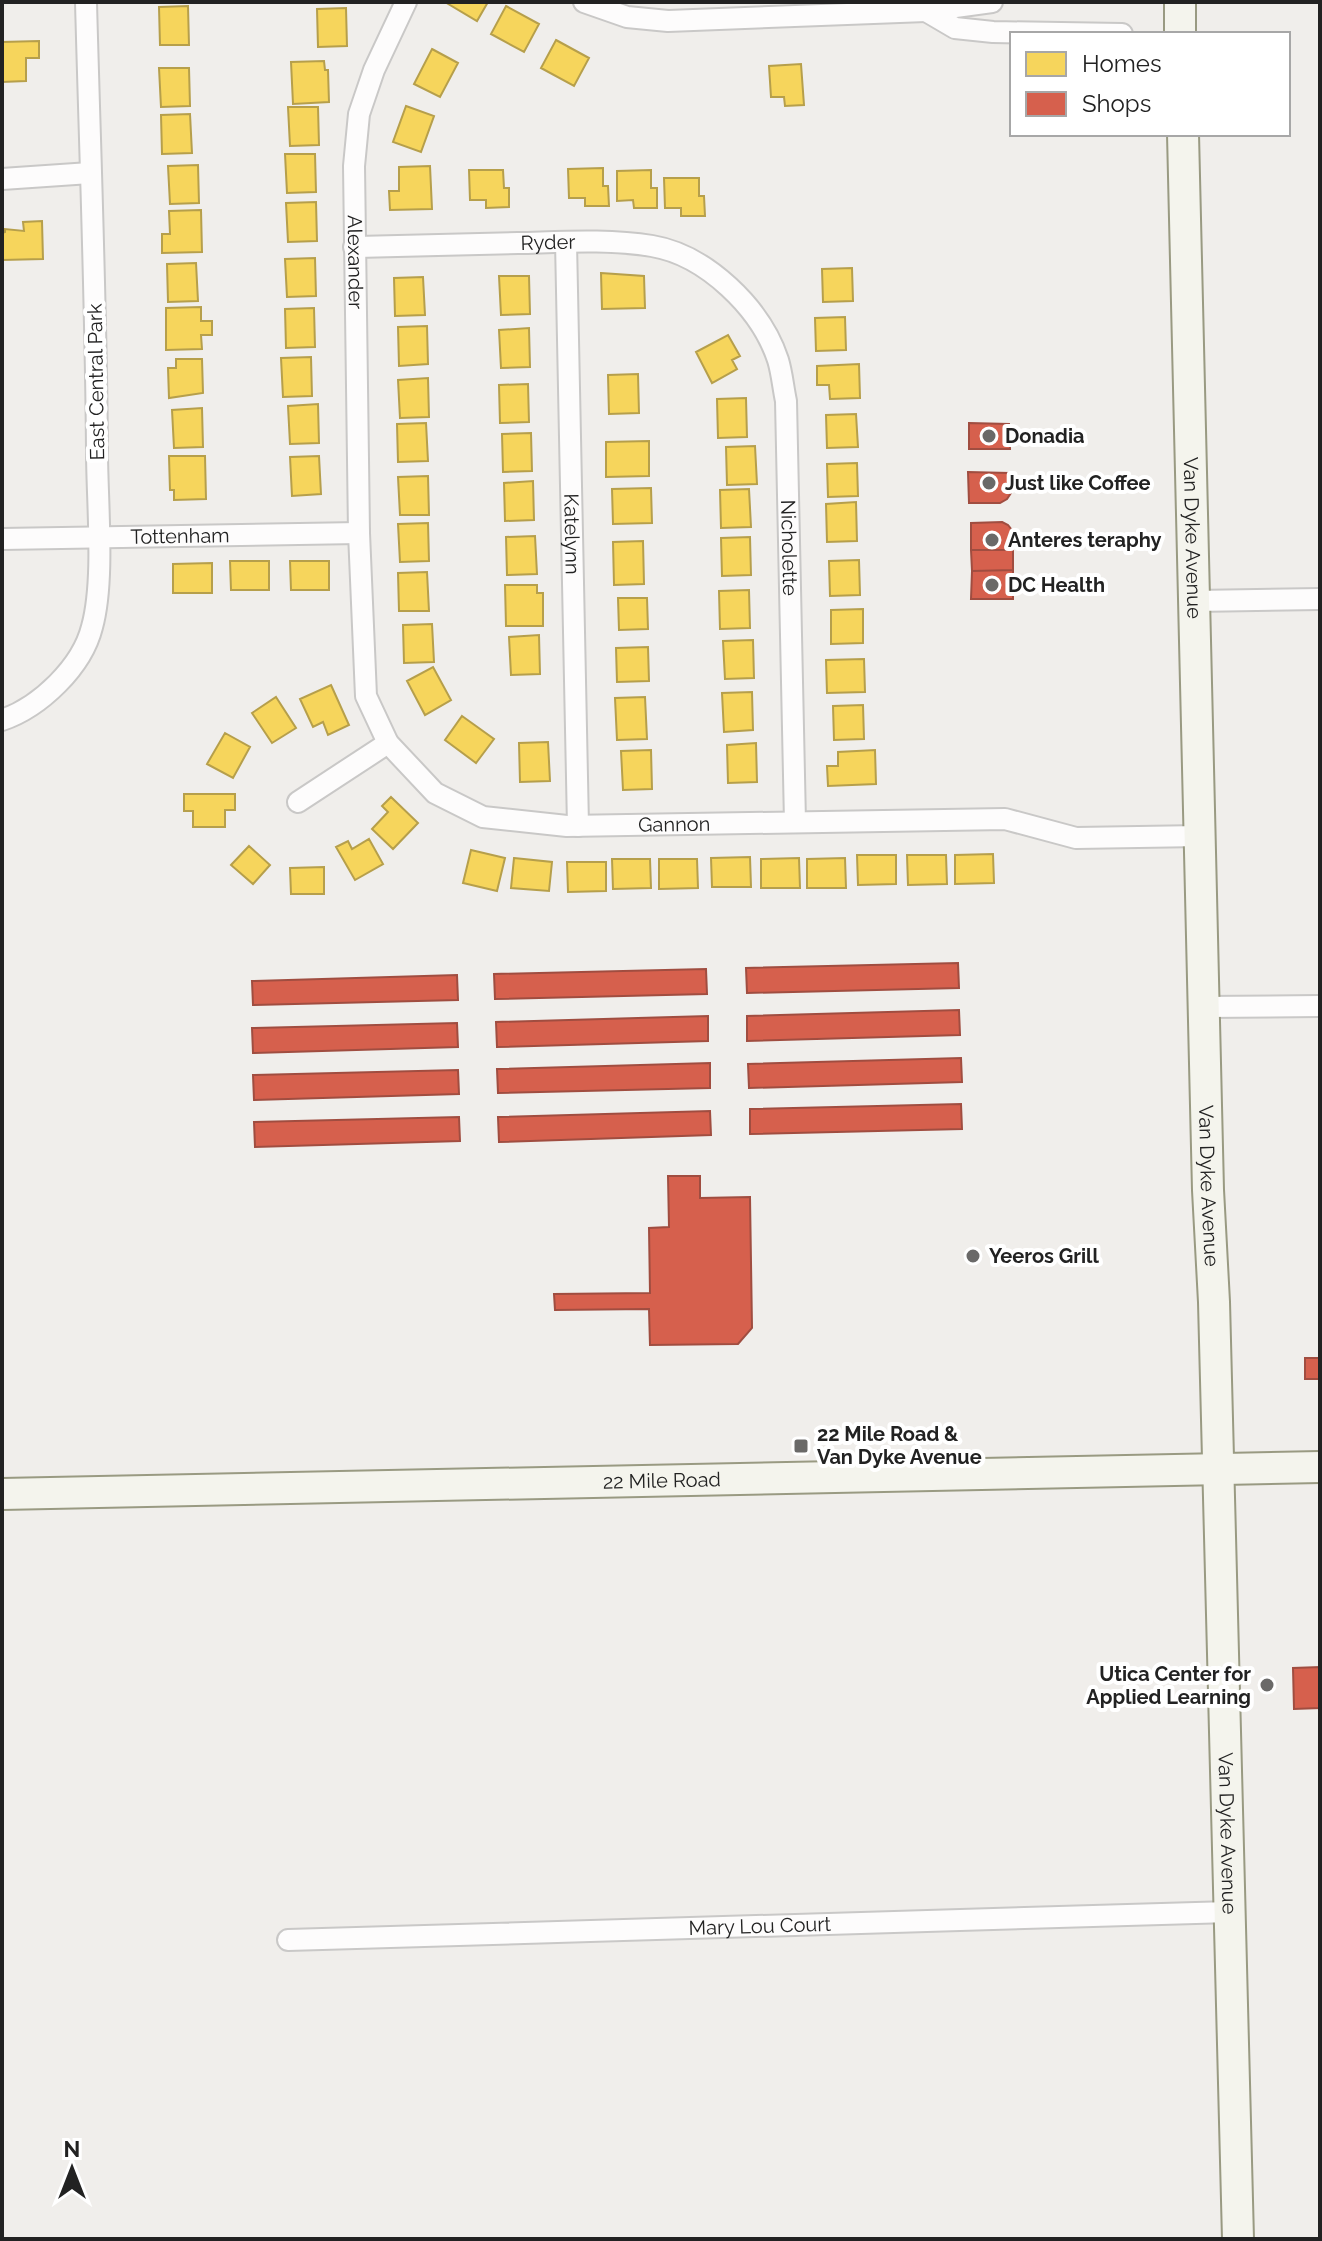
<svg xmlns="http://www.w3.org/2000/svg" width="1322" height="2241" viewBox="0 0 1322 2241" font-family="Raleway,sans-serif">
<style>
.homes{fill:#f6d55c;stroke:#b69f4b;stroke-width:2}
.shops{fill:#d6604d;stroke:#a04d40;stroke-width:2}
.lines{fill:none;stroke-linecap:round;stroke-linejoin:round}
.street-casing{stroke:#c9c8c7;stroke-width:24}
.secondary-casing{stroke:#999a82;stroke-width:34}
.street{stroke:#fdfcfc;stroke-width:20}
.secondary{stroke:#f4f4ed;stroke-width:30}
.poi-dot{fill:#6a6968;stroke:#fff;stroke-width:3}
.labels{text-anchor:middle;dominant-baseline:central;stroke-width:8;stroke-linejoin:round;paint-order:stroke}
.street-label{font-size:20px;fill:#222;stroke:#fff}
.poi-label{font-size:20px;font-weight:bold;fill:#222;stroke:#fff;text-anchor:start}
</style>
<rect width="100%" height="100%" fill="#f0eeeb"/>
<path class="homes" d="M445 2H488L477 21Z
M188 6 189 45H160L159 7Z
M506 6 539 24 524 52 491 34Z
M346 8 347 46 318 47 317 9Z
M556 40 589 58 574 86 541 68Z
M39 41V58H26V81L2 82V42Z
M432 49 458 63 440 97 414 84Z
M324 61 325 70H328L329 102 293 104 291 62Z
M801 64 804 105 785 106 784 97H771L769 66Z
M159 68H189L190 106 161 107Z
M406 106 434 116 421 152 393 142Z
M288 107H318L319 145 290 146Z
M190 114 192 153 162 154 161 115Z
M285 154H315L316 192 287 193Z
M198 165 199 203 170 204 168 166Z
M430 166 432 209 390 210 389 191H399V167Z
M603 168V186H608L609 206H585V198H569L568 169Z
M469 170H503L504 188H509V207L486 208V200H470Z
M651 170V188H657V208H634L633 200 617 201V171Z
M664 178H699V196H704L705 216H681V208H665Z
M316 202 317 241 288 242 286 203Z
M201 210 202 252 162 253V234H170L169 211Z
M42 221 43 259 2 260V233L5 232V229L24 231 23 222Z
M315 258 316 296 287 297 285 259Z
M196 263 198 301 168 302 167 264Z
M852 268 853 301 823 302 822 269Z
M601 273 644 276 645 308 602 309Z
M499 276H529L530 314 501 315Z
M423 277 425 315 395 316 394 278Z
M201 307V321H212V335H201L202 349 166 350V308Z
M314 308 315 347 286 348 285 309Z
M845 317 846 350 816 351 815 318Z
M427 326 428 364 399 366 398 327Z
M529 328 530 367 501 368 499 330Z
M728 335 740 356 732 360 737 369 712 383 696 352Z
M311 357 312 396 283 397 281 358Z
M176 359H202L203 393 169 398 168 368H176Z
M859 364 860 398 830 399 829 385H817V366Z
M638 374 639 413 609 414 608 375Z
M428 378 429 417 400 418 398 380Z
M528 384 529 422 500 423 499 385Z
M746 398 747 437 718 438 717 399Z
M318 404 319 443 290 444 288 406Z
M202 408 203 447 174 448 172 410Z
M856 414 858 447 827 448 826 415Z
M426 423 428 461 398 462 397 424Z
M531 433 532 471 503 472 502 434Z
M649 441V476L606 477V442Z
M755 446 757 484 727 485 726 447Z
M169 456H205L206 499 174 500V490H170Z
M319 456 321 494 292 496 290 457Z
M857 463 858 496 828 497 827 464Z
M428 476 429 515H400L398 477Z
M533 481 534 520 505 521 504 483Z
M651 488 652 523 613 524 612 489Z
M749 489 751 527 721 528 720 490Z
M856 502 857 541 827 542 826 504Z
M428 523 429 561 400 562 398 524Z
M535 536 537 574 507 575 506 537Z
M750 537 751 575 722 576 721 538Z
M643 541 644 584 614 585 613 542Z
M859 560 860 595 830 596 829 561Z
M230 561H269V590H231Z
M290 561H329V590H291Z
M212 563V593H173V564Z
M427 572 429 611H399L398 573Z
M505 585H537V593H543V626H506Z
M749 590 750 628 720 629 719 591Z
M618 598H647L648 629 619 630Z
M863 609V643L831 644V610Z
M432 624 434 662 404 663 403 625Z
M539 635 540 674 511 675 509 637Z
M753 640 754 678 725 679 723 641Z
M648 647 649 681 617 682 616 648Z
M864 659 865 692 827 693 826 660Z
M433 667 451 700 425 715 407 681Z
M331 685 349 725 328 735 323 722 313 727 300 699Z
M752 692 753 730 724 732 722 693Z
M276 697 296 728 272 743 252 713Z
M645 697 647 739 617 740 615 698Z
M863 705 864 739 834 740 833 706Z
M462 716 494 739 476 763 445 740Z
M225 733 250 747 233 778 207 764Z
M548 742 550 781 520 782 519 743Z
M756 743 757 782 728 783 727 745Z
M651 750 652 789 623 790 621 751Z
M875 750 876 784 828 786 827 766H838V752Z
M184 794H235V810H225V827H193V811H184Z
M391 797 418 823 393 849 372 829 388 812 382 806Z
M369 839 383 864 355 880 336 847 348 841 352 849Z
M249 846 270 865 253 884 231 865Z
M471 850 505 858 497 891 463 883Z
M993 854 994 883 955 884V855Z
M857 855H896V884L858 885Z
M907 855H946L947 884 908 885Z
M750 857 751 887H712L711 858Z
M514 858 552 862 549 891 511 888Z
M799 858 800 888H761V859Z
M845 858 846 888H807V859Z
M612 859H650L651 888 613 889Z
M659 859H697L698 888 659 889Z
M567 862H606V891L568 892Z
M324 867V894H291L290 868Z"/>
<path class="shops" d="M969 423 1009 424 1010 449H969Z
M968 472 1009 473 1011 493 1007 499 1000 503H969Z
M1002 522 1008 525 1012 530 1013 550H971V523Z
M971 550H1013V570L972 571Z
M1013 570V599H971L972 571Z
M958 963 959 988 747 993 746 968Z
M706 969 707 994 495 999 494 974Z
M457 975 458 1000 253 1005 252 981Z
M959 1010 960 1035 747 1041V1016Z
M708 1016V1041L497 1047 496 1022Z
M457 1023 458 1047 253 1053 252 1028Z
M961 1058 962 1082 749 1088 748 1064Z
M710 1063V1088L498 1093 497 1069Z
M458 1070 459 1094 254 1100 253 1075Z
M961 1104 962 1129 750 1134V1109Z
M710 1111 711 1135 499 1142 498 1117Z
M459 1117 460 1141 255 1147 254 1122Z
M668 1176H700V1198L750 1197 752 1328 738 1344 650 1345 649 1309 555 1310 554 1294 650 1293 649 1228 669 1227Z
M1305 1358H1320V1379H1305Z
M1320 1667V1708L1294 1709 1293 1668Z"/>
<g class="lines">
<g class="street-casing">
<g id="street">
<path id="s1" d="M406 2 374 70 359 114 354 166 359 533 366 696 388 743 435 793 483 817 567 826 1005 819 1076 838 1201 836"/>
<path d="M584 2 627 17 668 21 926 11 992 2"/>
<path d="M926 11 955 28 993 32 1122 34"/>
<path d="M2 179 90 173"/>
<path id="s2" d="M566 242 578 826"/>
<path id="s3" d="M354 247C409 246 464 244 518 243 563 242 608 239 652 246 706 255 761 308 778 360 782 373 783 387 786 401L795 822"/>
<path id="s4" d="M2 539 359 533"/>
<path d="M1195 601 1320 599"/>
<path d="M2 720C40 707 82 667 92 627 105 580 97 502 97 451 96 302 90 152 86 2"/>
<path d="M298 802 388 743"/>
<path d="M1204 1007 1320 1006"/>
<path id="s5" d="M288 1940 1230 1912"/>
</g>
</g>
<g class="secondary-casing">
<g id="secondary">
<path d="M1180 2V34"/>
<path id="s6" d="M1183 134 1208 1190 1214 1302 1238 2239"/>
<path id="s7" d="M2 1494 1320 1467"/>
</g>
</g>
<use href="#street" class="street"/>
<use href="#secondary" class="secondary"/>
</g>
<g class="poi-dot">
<circle cx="989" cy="436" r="8"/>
<circle cx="989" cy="483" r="8"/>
<circle cx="992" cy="540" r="8"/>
<circle cx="992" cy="585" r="8"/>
<circle cx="973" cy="1256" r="8"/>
<rect x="793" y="1438" width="16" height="16" rx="4"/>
<circle cx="1267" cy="1685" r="8"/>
</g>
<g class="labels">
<g class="street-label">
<text stroke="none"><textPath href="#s3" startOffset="194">Ryder</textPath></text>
<text stroke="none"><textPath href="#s1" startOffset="270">Alexander</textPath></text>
<text transform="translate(96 382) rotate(-91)">East Central Park</text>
<text stroke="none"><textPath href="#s2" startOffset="292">Katelynn</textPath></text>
<text stroke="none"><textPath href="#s4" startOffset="178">Tottenham</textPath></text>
<text stroke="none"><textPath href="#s6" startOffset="404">Van Dyke Avenue</textPath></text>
<text stroke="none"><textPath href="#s3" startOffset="664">Nicholette</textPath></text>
<text stroke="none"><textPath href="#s1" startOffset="1070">Gannon</textPath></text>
<text stroke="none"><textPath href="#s6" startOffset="1052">Van Dyke Avenue</textPath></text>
<text stroke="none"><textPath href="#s7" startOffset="660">22 Mile Road</textPath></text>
<text stroke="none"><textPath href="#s6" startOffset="1700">Van Dyke Avenue</textPath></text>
<text stroke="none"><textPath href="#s5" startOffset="472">Mary Lou Court</textPath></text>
</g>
<g class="poi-label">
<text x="1005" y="436">Donadia</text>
<text x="1005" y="483">Just like Coffee</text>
<text x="1008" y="540">Anteres teraphy</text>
<text x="1008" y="585">DC Health</text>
<text x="989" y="1256">Yeeros Grill</text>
<text x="817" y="1434">22 Mile Road &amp;<tspan x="817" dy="23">Van Dyke Avenue</tspan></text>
<text x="1251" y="1674" text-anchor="end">Utica Center for<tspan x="1251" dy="23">Applied Learning</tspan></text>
</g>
</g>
<rect width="1322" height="2241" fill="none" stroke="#222222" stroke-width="8"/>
<rect x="1010" y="32" width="280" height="104" fill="#ffffff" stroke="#a7a7a7" stroke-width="2"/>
<rect x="1026" y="52" width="40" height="24" fill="#f6d55c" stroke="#a7a7a7" stroke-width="2"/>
<text x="1082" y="72" font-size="24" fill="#222222">Homes</text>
<rect x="1026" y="92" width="40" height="24" fill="#d6604d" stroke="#a7a7a7" stroke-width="2"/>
<text x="1082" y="112" font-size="24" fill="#222222">Shops</text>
<g transform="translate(72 2169)" stroke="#ffffff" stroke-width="6" paint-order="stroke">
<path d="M0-6L14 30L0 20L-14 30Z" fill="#222222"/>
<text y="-12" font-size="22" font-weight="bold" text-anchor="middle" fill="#222222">N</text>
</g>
</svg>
